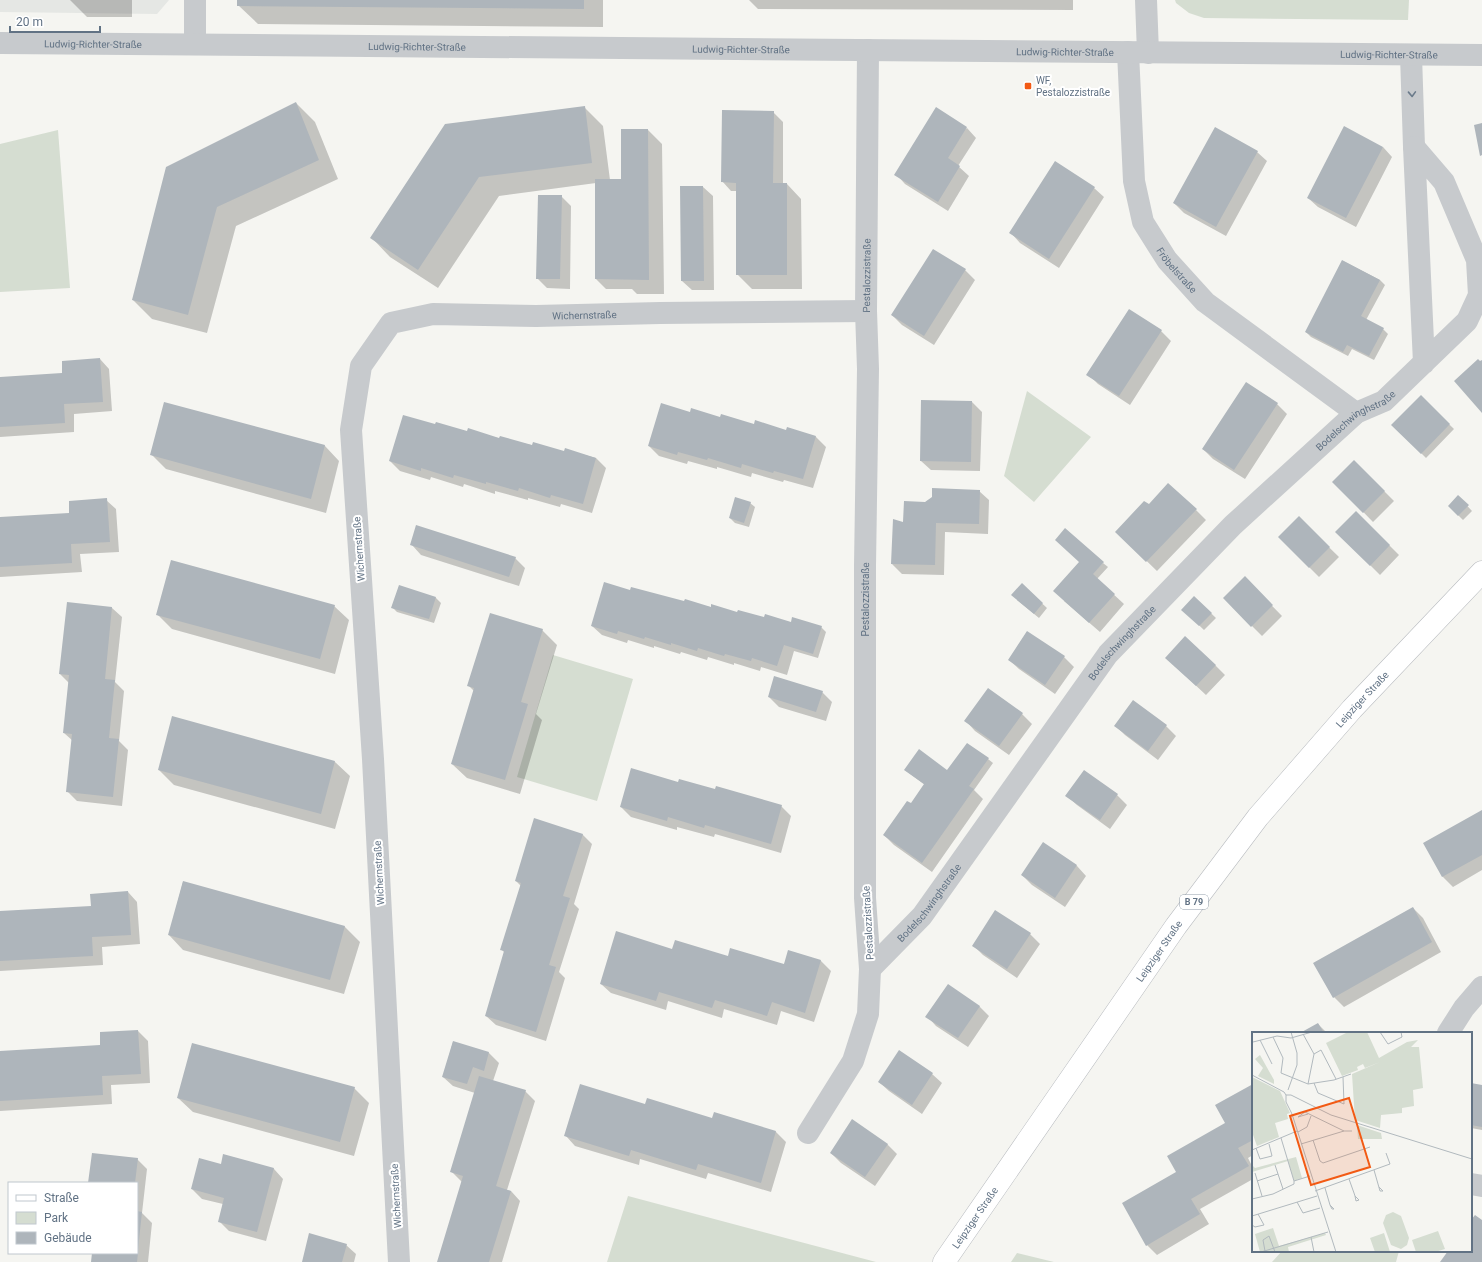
<svg xmlns="http://www.w3.org/2000/svg" width="1482" height="1262" viewBox="0 0 1482 1262" font-family="Roboto,sans-serif">
<style>
.built{fill:#e5e7e4}
.green{fill:#d5ddd1}
.shadow{fill:#0003}
.building{fill:#aeb5bb}
.lines{fill:none;stroke-linecap:round;stroke-linejoin:round}
.primary-casing{stroke:#b9bcc0;stroke-width:23}
.minor{stroke:#c7cacd;stroke-width:22}
.tertiary{stroke:#c7cacd;stroke-width:22}
.primary{stroke:#fff;stroke-width:22}
.oneway{stroke:#6b7b8b}
.poi-dot{fill:#f25a14;stroke:#fff;stroke-width:1.5}
.labels{text-anchor:middle;dominant-baseline:central;stroke-width:4;stroke-linejoin:round;paint-order:stroke}
.shield{fill:#fff;stroke:#909ca9;stroke-width:1}
.shield-label{font-size:9px;font-weight:bold;fill:#617284}
.street-label{font-size:10px;fill:#617284;stroke:#fff}
.poi-label{font-size:10px;fill:#617284;stroke:#fff;text-anchor:start}
.inset-road{fill:none;stroke:#b1b9be;stroke-width:1}
.view{fill:#f25a14;fill-opacity:0.15;stroke:#f25a14;stroke-width:2}
.inset-edge{fill:none;stroke:#617284;stroke-width:2}
</style>
<rect width="100%" height="100%" fill="#f5f5f1"/>
<path class="built" d="M0 0H169L157 14 0 12Z"/>
<path class="green" d="M1175 0H1409L1408 20 1204 18 1189 13 1176 3Z
M58 130 70 288 0 292V144Z
M1027 391 1091 437 1034 502 1004 476Z
M553 655 633 679 597 801 517 777Z
M628 1196 876 1262H607Z
M1282 1251H1399L1396 1262H1272Z
M1017 1253 1054 1262H1011Z"/>
<path class="shadow" d="M70 0H132V17H87Z
M238 0H603V27L258 24 238 5Z
M749 0H1073V10L758 9Z
M296 103 315 122 338 179 236 226 207 333 152 319 133 300Z
M584 107 603 126 610 180H622L648 130 662 144 664 294H637L632 289H606L596 279V183L499 196 438 288 390 257 371 237Z
M773 112 783 122V184H787L801 199 802 289H752L737 274V191H731L722 181Z
M967 128 976 138 958 166 969 176 948 211 905 184 896 174Z
M1383 147 1392 157 1356 227 1318 207 1308 198Z
M1257 152 1267 161 1226 236 1184 213 1174 203Z
M703 187 713 196 714 290H692L682 281Z
M1094 188 1104 197 1059 268 1020 243 1011 233Z
M561 196 571 206 570 289 547 288 537 278Z
M1343 261 1380 280 1385 285 1366 320 1383 329 1388 334 1374 360 1352 349 1348 356 1311 337 1306 332Z
M965 270 975 280 934 345 902 325 892 315Z
M1129 310 1161 331 1171 341 1130 405 1098 384 1088 374Z
M100 359 109 369 112 411 74 414V432L0 437V378L63 374Z
M1246 384 1277 404 1287 414 1245 479 1213 459 1203 449Z
M1421 397 1454 429 1426 458 1393 425Z
M972 402 982 412 980 471 931 470 921 461Z
M165 403 325 446 339 461 326 513 166 469 151 454Z
M691 413 754 426 787 431 788 428 816 437 826 447 813 488 784 480 783 482 752 473 751 477 717 467V469L688 461 687 464 659 456 649 446Z
M435 425 565 452 566 450 596 458 606 468 592 513 561 504 560 507 528 498V500L495 491V494L464 484 463 487 431 477 430 480 400 471 390 461Z
M1354 461 1394 501 1373 522 1334 482Z
M979 491 989 500 988 534 945 532 944 575 902 574 892 564 904 523 925 503Z
M1458 496 1472 511 1463 520 1449 506Z
M106 500 116 509 119 552 80 554 82 572 0 577V518L71 514Z
M750 503 755 507 749 527 735 523 730 518Z
M1196 510 1206 520 1157 571 1126 541Z
M1356 512 1399 555 1380 575 1337 532Z
M1299 518 1339 557 1319 577 1279 537Z
M412 545 515 558 525 568 519 586 421 555Z
M1103 563 1108 567 1097 579 1124 604 1100 632 1064 601Z
M1245 578 1282 616 1262 636 1224 598Z
M1022 585 1047 608 1039 618 1017 600Z
M399 587 436 598 441 603 434 623 397 612 392 607Z
M631 591 764 618 821 627 826 632 818 658 794 651 787 675 761 667 760 671 734 663V665L708 657 707 660 681 652 680 654 654 646V648L628 640 627 643 602 635 592 626Z
M1194 597 1216 618 1204 630 1183 610Z
M68 603 112 608 122 617 115 682 124 691 119 741 128 750 122 806 77 801 67 791 73 741 64 733 69 683 60 674Z
M334 606 349 620 335 674 172 629 157 614Z
M542 630 557 645 536 714 542 720 520 794 467 778 452 764 474 691 468 685Z
M1027 632 1064 657 1074 667 1055 694 1019 669 1009 660Z
M1215 665 1225 675 1206 695 1176 667Z
M822 692 832 702 826 721 779 707 769 697Z
M1022 714 1032 724 1009 755 975 731 966 721Z
M173 718 335 762 350 776 335 829 174 785 159 770Z
M1116 726H1166L1176 736 1158 760 1125 735Z
M988 759 993 763 974 790 983 799 932 872 894 845 884 835 911 805 925 785 905 770 948 771Z
M679 783 781 806 791 816 781 853 715 834 714 837 677 827V830L631 817 621 807Z
M1117 795 1127 805 1110 829 1077 805 1067 796Z
M1482 811V870L1453 887 1443 877 1425 844Z
M582 834 592 844 574 904 579 909 559 972 565 978 546 1041 496 1025 486 1016 505 953 501 949 521 886 516 881Z
M1043 844 1077 866 1086 876 1065 907 1032 885 1022 875Z
M183 882 345 927 360 942 344 994 183 950 169 935Z
M128 892 137 902 140 944 102 947 103 965 0 971V912L92 907Z
M1413 908 1423 918 1441 952 1344 1007 1334 997Z
M1030 934 1040 944 1017 978 983 955 974 946Z
M672 950 784 965 789 951 821 961 831 971 814 1022 781 1011 777 1025 724 1009 722 1018 668 1001 666 1010 611 993 601 984Z
M979 1006 989 1016 968 1047 936 1026 927 1016Z
M1318 1024 1327 1033H1302Z
M138 1031 148 1041 150 1083 111 1085 112 1104 0 1111V1052L101 1046Z
M453 1042 489 1053 499 1063 493 1081 525 1091 535 1101 507 1190 511 1191 520 1201 502 1262H438L462 1182 451 1171 475 1093 453 1086 443 1077Z
M932 1074 942 1083 922 1114 889 1091 879 1082Z
M1471 1084 1482 1086V1130L1471 1128Z
M1253 1085V1155L1248 1158 1253 1168V1179L1200 1209 1209 1224 1157 1255 1147 1245 1178 1173 1226 1124Z
M354 1088 369 1103 354 1156 193 1112 178 1098Z
M645 1105 713 1119 715 1113 776 1132 786 1142 771 1192 708 1173 706 1179 640 1159 639 1165 575 1146 566 1136Z
M887 1144 897 1154 875 1186 841 1163 831 1153Z
M137 1159 147 1169 142 1213 152 1223 148 1262H92L93 1253H137V1183H90Z
M221 1165 274 1169 283 1179 266 1241 229 1231 219 1221 223 1204 202 1199 192 1189Z
M346 1245 356 1254 354 1262H303Z"/>
<path class="building" d="M237 0H584V9L237 6Z
M296 102 319 160 217 207 188 315 132 300 166 167Z
M585 106 592 163 479 177 418 270 370 238 445 124Z
M936 107 967 127 948 158 960 166 938 202 894 175Z
M722 110 774 111 773 183H787V275H736V183L721 182Z
M1482 123V155L1480 156 1474 125Z
M1344 126 1383 147 1346 218 1307 198Z
M1215 127 1258 151 1216 227 1173 203Z
M621 129H648L649 280 595 279V179H621Z
M1055 161 1095 187 1049 259 1009 233Z
M680 186H703L704 281H681Z
M538 195H562L560 279H536Z
M933 249 966 269 924 336 891 315Z
M1342 260 1380 280 1361 316 1384 328 1369 356 1347 345 1343 352 1305 332Z
M1129 309 1162 330 1119 396 1086 375Z
M100 358 103 402 64 404 65 423 0 427V377L62 373V361Z
M1478 359 1480 361 1482 360V413L1454 381Z
M1246 382 1278 403 1234 470 1202 449Z
M1421 395 1450 424 1421 454 1391 425Z
M921 400 972 401 971 462 920 461Z
M164 402 325 445 311 499 150 455Z
M661 403 690 412 691 408 720 417 721 414 754 424 755 420 786 430 787 427 816 436 803 479 774 471 773 473 742 464 741 468 708 458 707 460 678 452 677 455 648 446Z
M403 415 435 424 436 422 467 431 468 428 499 438 500 436 532 445 533 442 564 451 565 448 596 458 583 504 551 495 550 498 519 488 518 491 486 482V484L454 475 453 478 421 468V471L389 461Z
M1354 460 1385 491 1363 513 1332 482Z
M1168 483 1197 509 1146 562 1115 532 1144 501 1149 504Z
M932 488 980 490 979 524 936 523 935 565 891 564 893 519 903 522 904 501 925 502 932 497Z
M1458 495 1469 505 1458 516 1448 506Z
M735 497 751 502 744 523 729 518Z
M107 498 110 542 71 544 72 563 0 567V517L69 513V501Z
M1356 511 1390 545 1370 566 1335 532Z
M1299 516 1330 547 1309 568 1278 537Z
M416 525 516 557 509 577 410 545Z
M1065 528 1104 562 1093 574 1115 594 1089 623 1053 591 1079 562 1055 540Z
M171 560 335 605 320 659 156 615Z
M1245 576 1273 605 1251 627 1223 598Z
M604 582 630 590 631 587 684 601 685 599 711 607V604L737 612 738 610 764 617 765 614 791 622 792 617 822 626 813 654 784 645 777 666 752 658 751 661 725 654 724 656 698 648 697 651 671 643V645L645 637 644 639 618 631 617 634 591 626Z
M1022 583 1043 603 1034 614 1011 595Z
M399 585 436 597 429 619 391 608Z
M1194 596 1212 613 1199 626 1181 610Z
M67 602 112 607 105 679 115 680 109 738 119 739 113 797 66 792 72 734 63 733 69 675 59 674Z
M490 613 543 629 521 702 528 704 505 780 451 764 474 688 467 686Z
M1027 631 1065 656 1045 685 1008 660Z
M1185 636 1216 665 1196 686 1165 658Z
M774 676 823 691 816 712 768 697Z
M988 688 1023 713 999 746 964 721Z
M1133 700 1167 725 1148 751 1114 726Z
M172 716 335 761 321 814 158 770Z
M967 743 989 758 969 786 974 789 922 863 883 835 907 801 911 803 924 784 904 770 919 749 947 770Z
M631 768 678 782 679 779 715 789 716 786 782 805 771 844 705 825 704 828 668 817 667 821 620 807Z
M1084 770 1118 794 1100 820 1065 796Z
M1482 810V855L1442 877 1423 843Z
M534 818 583 834 563 896 570 898 549 965 556 967 536 1032 485 1016 504 951 500 950 521 883 515 881Z
M1043 842 1077 865 1055 898 1021 875Z
M183 881 345 926 330 980 168 935Z
M128 891 131 935 92 937 93 956 0 961V911L91 906 90 894Z
M1413 907 1432 942 1333 998 1313 963Z
M995 910 1031 933 1007 969 972 946Z
M616 931 672 949 675 940 728 956 730 948 784 964 788 950 821 960 805 1013 772 1002 767 1016 715 1000 712 1008 659 992 656 1001 600 984Z
M948 984 980 1006 958 1038 925 1017Z
M1318 1023 1324 1033H1300Z
M138 1030 141 1074 102 1076 103 1095 0 1101V1051L100 1045V1032Z
M453 1041 489 1052 484 1071 473 1067 467 1084 442 1077Z
M192 1043 355 1087 340 1142 177 1098Z
M899 1050 933 1073 912 1105 878 1082Z
M479 1076 526 1090 496 1186 511 1191 489 1262H437L463 1176 450 1172Z
M1471 1083 1482 1085V1127L1471 1125Z
M580 1084 645 1104 647 1098 712 1118 714 1112 776 1131 761 1183 698 1164 696 1170 631 1150 629 1156 564 1136Z
M1253 1084V1140L1238 1148 1249 1166 1191 1199 1200 1214 1146 1246 1122 1203 1176 1172 1167 1156 1225 1123 1215 1105Z
M852 1119 888 1144 865 1177 830 1153Z
M92 1153 138 1158 135 1183H88Z
M223 1154 274 1168 257 1232 218 1222 224 1198 191 1189 199 1158 221 1164Z
M137 1211 142 1212 138 1249H137Z
M1475 1215 1482 1220V1262H1440L1448 1251H1471V1220Z
M309 1233 347 1244 342 1262H302Z
M92 1253H138L137 1262H91Z"/>
<g class="lines">
<g class="primary-casing">
<g id="primary">
<path id="s6" d="M944 1262 1176 926 1258 817 1352 709 1482 572"/>
</g>
</g>
<g class="minor">
<path d="M195 0V44"/>
<path d="M1146 0 1148 53"/>
<path id="s1" d="M1128 52 1134 181 1143 222 1167 260 1205 302 1356 413"/>
<path d="M1411 55 1414 147"/>
<path id="s2" d="M870 969 922 916 1108 654 1233 525 1356 413 1384 401 1467 321 1479 295 1477 260 1444 182 1414 147 1424 363"/>
<path d="M1448 1033 1464 1008 1482 987"/>
<path id="s3" d="M808 1133 853 1061 868 1014 870 969 865 898V566L868 369 866 311 868 50"/>
<path d="M1471 1184 1482 1186"/>
<path id="s4" d="M399 1262 373 759 351 430 361 366 391 323 433 314 536 316 660 313 866 311"/>
</g>
<path class="tertiary" id="s5" d="M0 43 1482 55"/>
<use href="#primary" class="primary"/>
</g>
<defs><path id="oneway-chevron" d="M-2-3.5L2.5 0L-2 3.5" fill="none" stroke-width="1.6" stroke-linecap="round" stroke-linejoin="round"/></defs>
<use class="oneway" href="#oneway-chevron" transform="translate(1412 94) rotate(88)"/>
<rect class="poi-dot" x="1024" y="82" width="8" height="8" rx="2"/>
<g class="labels">
<rect class="shield" x="1180" y="895" width="28" height="14" rx="3"/>
<g class="shield-label">
<text x="1194" y="902">B 79</text>
</g>
<g class="street-label">
<text stroke="none"><textPath href="#s5" startOffset="93">Ludwig-Richter-Straße</textPath></text>
<text stroke="none"><textPath href="#s5" startOffset="417">Ludwig-Richter-Straße</textPath></text>
<text stroke="none"><textPath href="#s5" startOffset="741">Ludwig-Richter-Straße</textPath></text>
<text stroke="none"><textPath href="#s5" startOffset="1065">Ludwig-Richter-Straße</textPath></text>
<text stroke="none"><textPath href="#s5" startOffset="1389">Ludwig-Richter-Straße</textPath></text>
<text stroke="none"><textPath href="#s1" startOffset="230">Fröbelstraße</textPath></text>
<text stroke="none"><textPath href="#s3" startOffset="873">Pestalozzistraße</textPath></text>
<text stroke="none"><textPath href="#s4" startOffset="1145">Wichernstraße</textPath></text>
<text stroke="none"><textPath href="#s2" startOffset="737">Bodelschwinghstraße</textPath></text>
<text transform="translate(359 549) rotate(-94)">Wichernstraße</text>
<text stroke="none"><textPath href="#s3" startOffset="549">Pestalozzistraße</textPath></text>
<text stroke="none"><textPath href="#s2" startOffset="413">Bodelschwinghstraße</textPath></text>
<text stroke="none"><textPath href="#s6" startOffset="702">Leipziger Straße</textPath></text>
<text transform="translate(379 873) rotate(-93)">Wichernstraße</text>
<text stroke="none"><textPath href="#s2" startOffset="89">Bodelschwinghstraße</textPath></text>
<text transform="translate(868 923) rotate(-93)">Pestalozzistraße</text>
<text stroke="none"><textPath href="#s6" startOffset="378">Leipziger Straße</textPath></text>
<text transform="translate(396 1196) rotate(-93)">Wichernstraße</text>
<text stroke="none"><textPath href="#s6" startOffset="54">Leipziger Straße</textPath></text>
</g>
<g class="poi-label">
<text x="1036" y="80">WF,<tspan x="1036" dy="12">Pestalozzistraße</tspan></text>
</g>
</g>
<g transform="translate(1252 1032)">
<rect width="220" height="220" fill="#f5f5f1"/>
<path d="M96 0H115L127 26 155 10 166 8 159 15H167L171 56 161 58 162 74 150 76V81L129 83 128 96 103 88 100 42 128 30 113 36 111 32 105 35 106 38 90 44 74 11ZM8 23 22 48V52L6 44 11 36 3 27ZM0 45 28 59 38 81 35 82 36 87 23 91 27 105 5 114 0 100ZM105 93 129 101 130 107H106ZM44 125 50 146 42 149 36 129 0 140V133L3 136ZM141 180 149 184 157 206 155 213 149 217 139 213 131 191 134 183ZM21 196 27 214 73 201 74 203 36 215 37 220H8L3 202ZM186 199 193 217 183 220H164L160 208ZM132 201 138 220H123L118 206Z" fill="#d5ddd1"/>
<path class="inset-road" d="M128 0 136 12 150 5 149 0M51 2 62 22 56 52M21 5 31 26 29 41 56 52 82 48 99 42M8 8 20 32M1 10 25 4 39 6 60 0M62 22 69 18 84 47M0 43 32 60 34 63H39L79 83 220 127M62 51 66 61 92 72 91 45M36 58 45 33V21L39 0M34 63V70L40 82 84 220M56 82 46 85 53 80 92 99M46 100 55 95 59 84M29 106 42 149M61 108 68 129 71 131 118 115M49 112 92 99H100M4 116 8 127 20 124 17 112M0 118 45 99M23 133 31 157M122 138 128 159H131L127 155M3 141 10 164M97 147 102 161 103 164 104 169 107 168 103 164M5 149 26 142M73 156 78 173 80 177H82L78 173M63 159 138 132 134 121M0 167 21 162 42 152V149L58 144M45 170 51 181 68 176M0 184 65 164M0 193 3 195 12 193 6 182M59 205 62 220M13 219 11 208 17 204 23 220M9 220 76 200"/>
<path class="view" d="M97 66 118 135 59 153 38 84Z"/>
<rect width="220" height="220" class="inset-edge"/>
</g>
<rect x="8" y="1182" width="130" height="72" fill="#ffffff" stroke="#c0c7ce"/>
<rect x="16" y="1195" width="20" height="6" fill="#ffffff" stroke="#c0c7ce"/>
<text x="44" y="1202" font-size="12" fill="#617284">Straße</text>
<rect x="16" y="1212" width="20" height="12" fill="#d5ddd1" stroke="#c0c7ce"/>
<text x="44" y="1222" font-size="12" fill="#617284">Park</text>
<rect x="16" y="1232" width="20" height="12" fill="#aeb5bb" stroke="#c0c7ce"/>
<text x="44" y="1242" font-size="12" fill="#617284">Gebäude</text>
<path d="M10 26v6h90v-6" fill="none" stroke="#617284" stroke-width="2"/>
<text x="16" y="26" font-size="12" fill="#617284" stroke="#ffffff" stroke-width="3" paint-order="stroke">20 m</text>
</svg>
